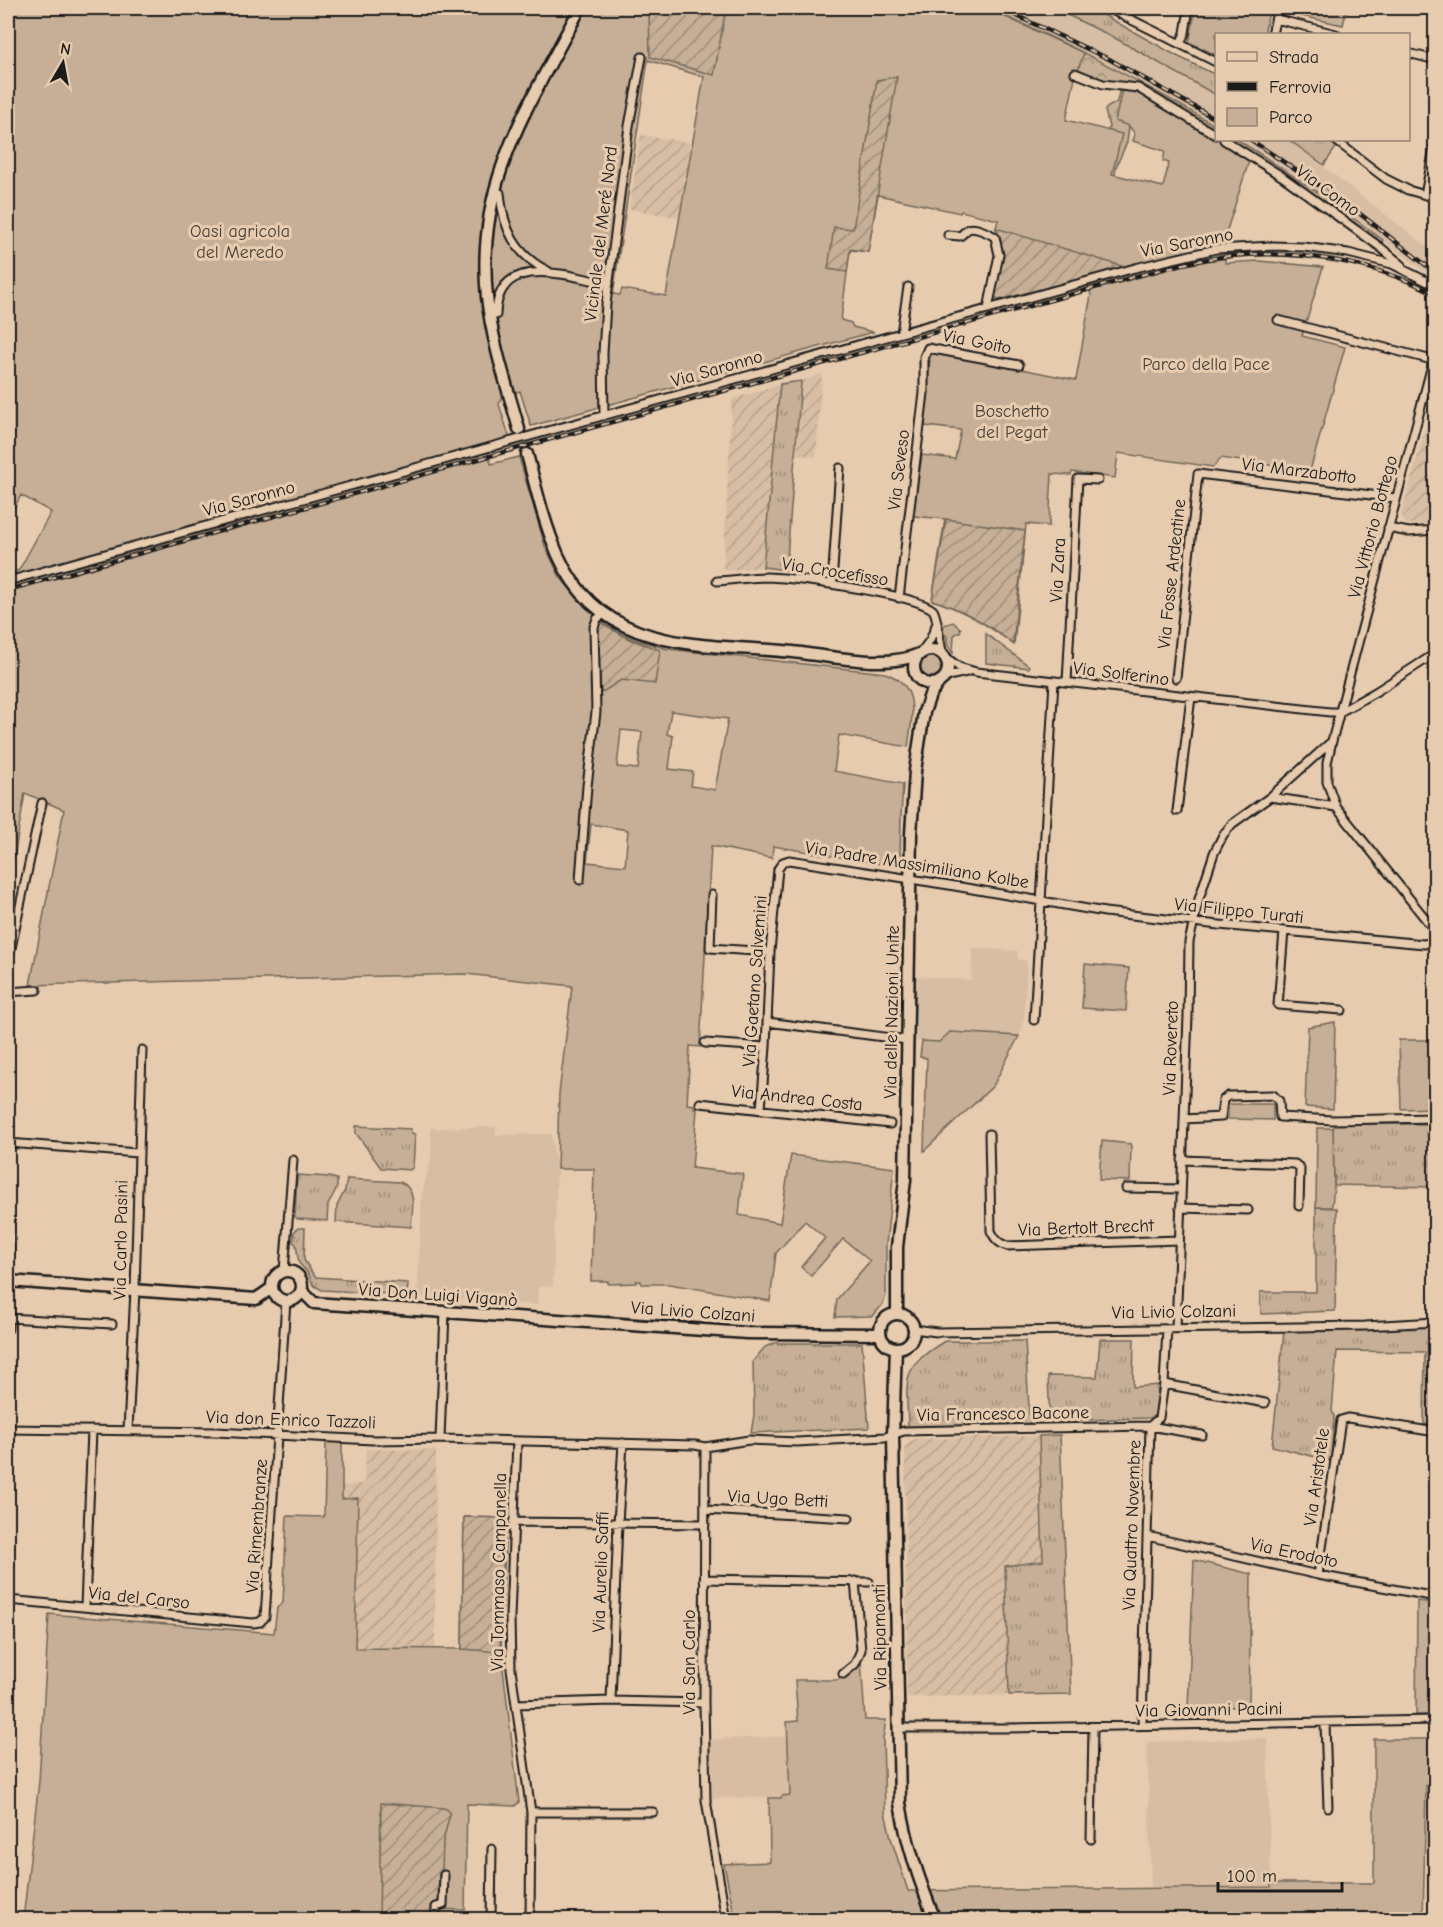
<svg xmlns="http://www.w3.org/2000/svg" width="1443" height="1927" viewBox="0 0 1443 1927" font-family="'Comic Neue',sans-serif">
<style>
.built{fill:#d7bda3}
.industrial{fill:url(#industrial-furrows)}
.grass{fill:url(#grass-tufts);stroke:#716659;stroke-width:1.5}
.forest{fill:url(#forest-crowns);stroke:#716659;stroke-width:1.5}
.park{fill:#c6af96;stroke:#716659;stroke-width:1.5;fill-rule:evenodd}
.garden{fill:url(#garden-furrows);stroke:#716659;stroke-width:1.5}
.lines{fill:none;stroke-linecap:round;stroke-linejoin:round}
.secondary-tunnel{stroke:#bea891;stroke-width:10;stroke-dasharray:10 5;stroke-linecap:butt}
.street-casing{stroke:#1c1c1c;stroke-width:11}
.secondary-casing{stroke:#1c1c1c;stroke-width:15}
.street{stroke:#e7cbae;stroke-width:7}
.secondary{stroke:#e7cbae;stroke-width:10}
.rail-casing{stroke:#1c1c1c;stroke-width:4.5}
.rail{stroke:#e7cbae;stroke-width:2;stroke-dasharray:7;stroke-linecap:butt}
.labels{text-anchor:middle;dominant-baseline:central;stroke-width:6;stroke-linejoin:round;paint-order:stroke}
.street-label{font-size:18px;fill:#1c1c1c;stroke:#e7cbae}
.park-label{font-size:18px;fill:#46413a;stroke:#e7cbae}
</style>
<defs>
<pattern id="industrial-furrows" width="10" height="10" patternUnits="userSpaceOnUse" patternTransform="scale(1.5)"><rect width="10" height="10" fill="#d7bda3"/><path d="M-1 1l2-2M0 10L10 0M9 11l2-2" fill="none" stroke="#b8a28c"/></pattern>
<pattern id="grass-tufts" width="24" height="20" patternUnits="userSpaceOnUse" patternTransform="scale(1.5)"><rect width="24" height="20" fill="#c6af96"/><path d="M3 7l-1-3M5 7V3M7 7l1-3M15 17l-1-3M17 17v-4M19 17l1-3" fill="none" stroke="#a08e7a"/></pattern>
<pattern id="forest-crowns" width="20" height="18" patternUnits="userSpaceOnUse" patternTransform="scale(1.5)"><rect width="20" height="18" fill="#c6af96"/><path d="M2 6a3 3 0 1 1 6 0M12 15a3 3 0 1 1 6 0" fill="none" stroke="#a08e7a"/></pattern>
<pattern id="garden-furrows" width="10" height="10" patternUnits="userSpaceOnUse" patternTransform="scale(1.5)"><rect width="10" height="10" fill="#c6af96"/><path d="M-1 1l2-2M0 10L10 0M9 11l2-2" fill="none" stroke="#a08e7a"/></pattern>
</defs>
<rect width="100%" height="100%" fill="#e7cbae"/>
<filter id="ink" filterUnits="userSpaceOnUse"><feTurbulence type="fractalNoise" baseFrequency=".0167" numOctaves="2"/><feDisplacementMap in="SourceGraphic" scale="12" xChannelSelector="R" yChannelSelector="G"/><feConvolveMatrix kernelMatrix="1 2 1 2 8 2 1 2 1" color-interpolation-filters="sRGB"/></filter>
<g filter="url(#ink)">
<path class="built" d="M986 8H1053L1113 37 1216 95V126L1124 73 1017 21Z
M1238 140H1289L1435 253V280L1358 221Z
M973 948 1018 951 1017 959 1027 961 1024 1020 1019 1036 951 1032 939 1042 912 1041 913 976 971 980Z
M496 1127V1135L551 1134 557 1169 553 1286 538 1287V1305L416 1296 418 1284 422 1194 431 1159V1128Z
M788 1737 789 1795 780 1797 712 1798 710 1739Z
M1267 1738 1271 1886 1151 1887 1147 1742Z"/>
<path class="industrial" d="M704 77 721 81 700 221 629 209 641 135 693 143Z
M822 374 816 457 797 454 801 381Z
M780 384 763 567 723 571 732 399Z
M1435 395V524H1406L1401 515Z
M1039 1436 1044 1562 1005 1566 1009 1695 907 1697 905 1446 914 1439Z
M366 1449 436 1450 435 1648H355L358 1499 342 1497V1486L364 1483Z"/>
<path class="grass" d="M1053 8H1091L1177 56 1216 75V95L1113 37Z
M1289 140H1326L1337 146 1324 165Z
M801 381 786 570 763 567 780 384Z
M953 622 961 629 960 632 954 635 953 653 948 646 946 635H941L944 625Z
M986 634 1029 666V668L986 663Z
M920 667a11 11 0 1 1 22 0a11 11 0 1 1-22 0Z
M1335 1124H1435V1187L1334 1185 1333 1129Z
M356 1126 411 1129V1133L415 1134 413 1167 410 1170 381 1168 356 1133Z
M297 1175 329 1177 337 1179V1187L328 1205 327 1221 298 1219 295 1217Z
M347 1179 400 1182C418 1189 412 1211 411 1227L336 1222 337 1206 345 1190Z
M1316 1207 1337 1208 1335 1311 1261 1314 1260 1292H1316Z
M298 1228H305L304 1260 315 1277 408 1283 407 1295 322 1290 313 1285 308 1273 299 1263 296 1244 293 1242 294 1232Z
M607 1316 708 1323 710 1326 607 1319Z
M1435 1326V1425L1424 1424 1425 1352 1337 1351 1332 1411 1334 1416 1331 1461 1272 1446 1284 1332Z
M1100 1339H1134L1133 1387 1159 1385 1155 1416 1149 1418 1050 1421 1048 1376 1097 1377Z
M945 1341H1025L1030 1424 908 1427C907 1379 899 1368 945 1341Z
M774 1343H862L869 1428 751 1433 754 1415 753 1361 765 1347Z
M1060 1435 1071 1694 1009 1695 1005 1566 1043 1561 1039 1436Z"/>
<path class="forest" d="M986 8C1066 41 1142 82 1216 126V132L1134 85 1100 80 1051 55Z
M1124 88 1129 126 1127 142 1116 167 1111 200 1080 253 1109 127 1105 110 1108 107 1117 102 1119 92Z
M1229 140H1238L1263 156 1319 193 1383 240 1381 244 1295 182Z"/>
<path class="park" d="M8 8H986L1084 53 1075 78 1066 120 1122 134 1112 174 1163 187 1169 163 1163 161 1165 151 1133 141 1135 134 1129 126 1115 121 1122 90 1124 88 1139 91 1250 158 1226 233 1225 263 1259 261 1323 267 1302 336 1345 347 1310 471 1221 458 1213 467 1118 453 1115 478 1072 472 1071 475 1052 474 1049 526 1026 524 1014 645C988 624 963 610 932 600L945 519 913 516 922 455 955 459 961 430 925 426 930 358 932 353 937 352 1076 380 1091 295 1086 279 999 300 996 299 995 294 1002 253 996 228 998 220 961 211 960 213 878 195 868 252 850 250 841 320 851 323 853 327 873 332 531 426 520 391 502 397 499 404 510 439 487 446 491 464 519 457 545 546 560 577 585 607 601 620 622 634 636 640 668 649 885 673C921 685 912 717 908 747L839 735 834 771 903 784 901 815 900 864 897 866 888 865 773 846 772 858 711 846 700 1047 690 1046 687 1104 694 1105V1109L697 1110 692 1168 743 1174 739 1215 780 1223 791 1155 894 1168 886 1244V1295L883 1304 873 1316 835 1317 837 1299 870 1261 843 1239 811 1276 801 1267 825 1238 805 1221 776 1253 770 1301 669 1284H641V1281H636V1283L608 1284V1281H591L594 1169H557L559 1094 572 986 466 974 30 985 64 810 25 793 12 869 8 868V574L19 570 51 512 21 495 8 520ZM648 60 704 77 666 296 622 289 620 295 613 294ZM671 711 728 719 715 790 691 786 693 772 669 769 673 736 667 734ZM621 730 642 732 638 769 617 767ZM591 824 628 830 625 866 587 862Z
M1196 8H1270L1264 34H1216V55L1189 42Z
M1288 8H1347L1343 25 1287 13Z
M1085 964 1129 968 1126 1011 1082 1008Z
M1335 1022 1333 1109 1305 1107 1308 1027Z
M950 1032 1019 1036 993 1086 924 1151 927 1058 920 1057 922 1041 939 1042Z
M1399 1040H1435V1108L1401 1109Z
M1230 1104H1273V1120L1228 1119V1106Z
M1317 1128H1333L1334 1185 1332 1207H1316Z
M1102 1141 1131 1144 1130 1181 1099 1180Z
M326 1442H342V1499L358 1498 355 1648 462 1649 464 1517 506 1518 501 1652 519 1802 515 1806 467 1804 465 1910 437 1909V1918H385L384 1920H23L39 1781 49 1614 274 1633 277 1608 283 1603 287 1516 324 1517Z
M1194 1560 1251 1574 1249 1706 1188 1709Z
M1417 1601 1435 1603V1715H1416Z
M859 1660H861L865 1720H886L883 1739 885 1812 891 1838 908 1891 1271 1887V1883H1374V1739H1430L1435 1742V1771L1428 1780 1426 1786 1423 1919H735L724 1864 770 1862 769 1798H781L782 1796 790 1795 787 1722 798 1721 795 1680H838L849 1673Z"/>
<path class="garden" d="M649 8H726L714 75 650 57Z
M897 77 868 252 850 249 847 272 828 269 834 227 853 229 877 80Z
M996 228 1125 267 999 300 994 296 1002 253Z
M946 519 1025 531 1013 644C988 624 963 609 932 600Z
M600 622 629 639 660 650 655 684 621 680 601 693 598 628Z
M464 1517 505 1518 500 1652 462 1649Z
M381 1803 444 1808 448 1810 450 1814 443 1841 442 1870 439 1873 438 1902 434 1904 433 1918H384V1919L379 1920Z"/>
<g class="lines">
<path class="secondary-tunnel" d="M519 429 527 454"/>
<g class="street-casing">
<path id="street" d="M1108 8 1216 62
M1276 19 1336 34
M1272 34 1278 8
M1180 44 1185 33 1189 8
M1408 53 1436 60
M1075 73 1103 84 1138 88 1216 135
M1224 140 1283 177 1380 247 1402 265
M1335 140 1386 179 1408 190 1436 198
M500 193C503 228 515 255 548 271
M1425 195 1436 138
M948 235 960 236C963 234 965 231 968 229 974 226 989 233 995 237L999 255 988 309
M496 315C497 251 570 276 609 284
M1278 320 1432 360
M901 333 908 287
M1436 350 1332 741 1327 763V782L1336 807 1436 932
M604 416 603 353 606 304 629 126 642 57
M1388 528 1409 532 1436 530
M8 581 1135 268 1216 249 1273 246 1304 247 1348 253 1392 264 1436 286
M717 581C734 580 751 577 767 577 795 578 915 594 933 610 938 616 939 644 943 654
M832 584 840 468
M899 598 924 393V357L928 348 1019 365
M921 652 930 640 936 625
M944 656 959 667 976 672 1330 712H1340L1377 691 1436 653
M1176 678 1198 474 1396 498
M942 679 953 675 967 672
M1067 682 1078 479 1098 480
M1270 797 1336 807
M1177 811 1191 697
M580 880 587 786 596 712 594 627 597 619 605 613
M712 895 710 948 770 952
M1284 931 1278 1005 1342 1010
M8 962 42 803
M8 992 37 990
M1034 1020 1054 681
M767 1022 907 1040
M705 1043 766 1047
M700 1103 890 1124
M761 1109 766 1047 770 952 778 869 783 862 789 860 949 885 1105 912 1219 925 1424 944 1436 942
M1184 1119 1221 1117 1223 1100 1228 1096 1273 1095 1279 1101 1280 1117 1333 1120 1436 1118
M989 1134 991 1231C995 1239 998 1243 1007 1246L1178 1240
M8 1143 138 1153
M1182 1160 1295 1164 1300 1168 1299 1206
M1126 1188 1181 1189
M1180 1208 1248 1210
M8 1223 10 1271 8 1329
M284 1271 293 1160
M8 1318 112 1324
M913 1329 937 1332 1365 1326 1436 1322
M1176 1329 1188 1016 1189 942 1199 899 1214 853 1223 835 1232 824 1270 797 1332 741
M1164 1384 1265 1403
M8 1429 216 1432 373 1440 440 1439 695 1445 705 1447
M128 1430 135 1290 142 1050
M440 1439 445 1312
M517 1441 510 1617 511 1669 531 1812 530 1920
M706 1510 849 1518
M513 1522 705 1524
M1147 1536 1318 1575 1436 1597
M1318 1575 1341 1420 1348 1418 1436 1432
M704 1579 869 1582
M8 1600 253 1623 260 1622 265 1617 286 1301
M85 1607 92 1430
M843 1674 855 1664 861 1650 855 1581
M611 1701 618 1523 623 1443
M516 1704 611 1701 704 1703
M1325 1723 1328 1807
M1142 1725 1150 1426 1159 1418 1164 1384 1167 1329
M898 1728H1007L1436 1720
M531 1812H653
M1091 1839 1093 1727
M436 1920V1907L443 1905 444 1875
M491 1920 492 1849
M726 1920 706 1800 704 1703 705 1447 749 1440 797 1442 885 1437 904 1431 1150 1426 1202 1435"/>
</g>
<g class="secondary-casing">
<path id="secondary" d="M519 429C507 386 492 342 487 297 475 180 530 105 580 8
M527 454C536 488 544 523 558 555 602 655 703 643 793 652 828 656 888 669 919 654
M914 667a17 17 0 1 1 34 0a17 17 0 1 1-34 0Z
M272 1286a15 15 0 1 1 30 0a15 15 0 1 1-30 0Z
M8 1281 256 1299 272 1288
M302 1291 314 1303 747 1333 880 1334
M897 1314V1247L905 1180 911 834 915 771 924 712 930 695 940 681
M880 1331a17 17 0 1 1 34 0a17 17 0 1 1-34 0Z
M896 1348 893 1435 900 1803C907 1845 919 1880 935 1920"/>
</g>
<use href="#street" class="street"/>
<use href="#secondary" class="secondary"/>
<g class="rail-casing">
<path id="rail" d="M1000 8 1109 59 1216 119
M1251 140 1355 210 1436 273
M8 590 1141 275C1171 267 1200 259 1231 256 1300 249 1373 262 1436 294"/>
</g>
<use href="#rail" class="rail"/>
</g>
</g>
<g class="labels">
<g class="street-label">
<text transform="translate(1328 191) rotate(36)">Via Como</text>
<text transform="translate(601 234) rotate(-83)">Vicinale del Meré Nord</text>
<text transform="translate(1187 243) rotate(-11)">Via Saronno</text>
<text transform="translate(977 342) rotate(11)">Via Goito</text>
<text transform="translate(717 369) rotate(-16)">Via Saronno</text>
<text transform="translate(899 470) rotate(-83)">Via Seveso</text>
<text transform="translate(1299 471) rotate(7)">Via Marzabotto</text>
<text transform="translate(249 499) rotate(-15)">Via Saronno</text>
<text transform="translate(1373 527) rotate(-75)">Via Vittorio Bottego</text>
<text transform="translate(1058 570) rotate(-87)">Via Zara</text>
<text transform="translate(835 572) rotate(9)">Via Crocefisso</text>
<text transform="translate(1172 574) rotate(-84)">Via Fosse Ardeatine</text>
<text transform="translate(1121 674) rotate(7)">Via Solferino</text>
<text transform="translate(917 865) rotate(9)">Via Padre Massimiliano Kolbe</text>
<text transform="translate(1239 911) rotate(6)">Via Filippo Turati</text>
<text transform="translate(755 981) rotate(-86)">Via Gaetano Salvemini</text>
<text transform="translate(892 1012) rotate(-89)">Via delle Nazioni Unite</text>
<text transform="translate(1171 1048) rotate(-88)">Via Rovereto</text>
<text transform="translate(797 1098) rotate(6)">Via Andrea Costa</text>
<text transform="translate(1086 1228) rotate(-2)">Via Bertolt Brecht</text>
<text transform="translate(121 1240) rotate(-89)">Via Carlo Pasini</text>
<text transform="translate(438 1295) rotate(4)">Via Don Luigi Viganò</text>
<text transform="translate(693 1312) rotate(4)">Via Livio Colzani</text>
<text transform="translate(1174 1312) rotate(-1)">Via Livio Colzani</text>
<text transform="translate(1003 1414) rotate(-1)">Via Francesco Bacone</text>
<text transform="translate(291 1420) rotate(2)">Via don Enrico Tazzoli</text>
<text transform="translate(1317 1477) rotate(-82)">Via Aristotele</text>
<text transform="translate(778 1499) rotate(3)">Via Ugo Betti</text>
<text transform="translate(1132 1525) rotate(-88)">Via Quattro Novembre</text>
<text transform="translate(257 1526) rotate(-86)">Via Rimembranze</text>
<text transform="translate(1294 1553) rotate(12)">Via Erodoto</text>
<text transform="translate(499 1572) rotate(-89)">Via Tommaso Campanella</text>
<text transform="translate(601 1572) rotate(-88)">Via Aurelio Saffi</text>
<text transform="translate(139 1598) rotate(6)">Via del Carso</text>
<text transform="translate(880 1637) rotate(-91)">Via Ripamonti</text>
<text transform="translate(689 1662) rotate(-90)">Via San Carlo</text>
<text transform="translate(1209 1710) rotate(-1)">Via Giovanni Pacini</text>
</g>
<g class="park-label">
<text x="240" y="231">Oasi agricola<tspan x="240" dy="21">del Meredo</tspan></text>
<text x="1206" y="364">Parco della Pace</text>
<text x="1012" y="411">Boschetto<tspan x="1012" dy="21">del Pegat</tspan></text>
</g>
</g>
<rect width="1443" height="1927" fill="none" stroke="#e7cbae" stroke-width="30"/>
<rect x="15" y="15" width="1413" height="1897" fill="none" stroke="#1c1c1c" stroke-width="2" filter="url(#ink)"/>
<rect x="1215" y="33" width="195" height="108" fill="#e7cbae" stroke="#968574" stroke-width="1.5"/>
<rect x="1227" y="52" width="30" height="9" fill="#e7cbae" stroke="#968574" stroke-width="1.5"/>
<text x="1269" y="63" font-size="18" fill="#1c1c1c">Strada</text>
<rect x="1227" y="82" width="30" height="9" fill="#1c1c1c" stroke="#968574" stroke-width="1.5"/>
<text x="1269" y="93" font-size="18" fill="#1c1c1c">Ferrovia</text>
<rect x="1227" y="108" width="30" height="18" fill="#c6af96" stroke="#968574" stroke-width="1.5"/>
<text x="1269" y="123" font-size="18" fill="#1c1c1c">Parco</text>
<g transform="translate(63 63) rotate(10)" stroke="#e7cbae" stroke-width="4.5" paint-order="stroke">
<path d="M0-4.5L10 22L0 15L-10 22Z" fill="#1c1c1c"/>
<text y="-9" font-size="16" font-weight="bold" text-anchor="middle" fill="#1c1c1c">N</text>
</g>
<path d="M1218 1882v9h124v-9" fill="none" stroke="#1c1c1c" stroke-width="3"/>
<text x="1227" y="1882" font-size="18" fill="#1c1c1c" stroke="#e7cbae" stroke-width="4.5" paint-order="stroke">100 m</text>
</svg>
